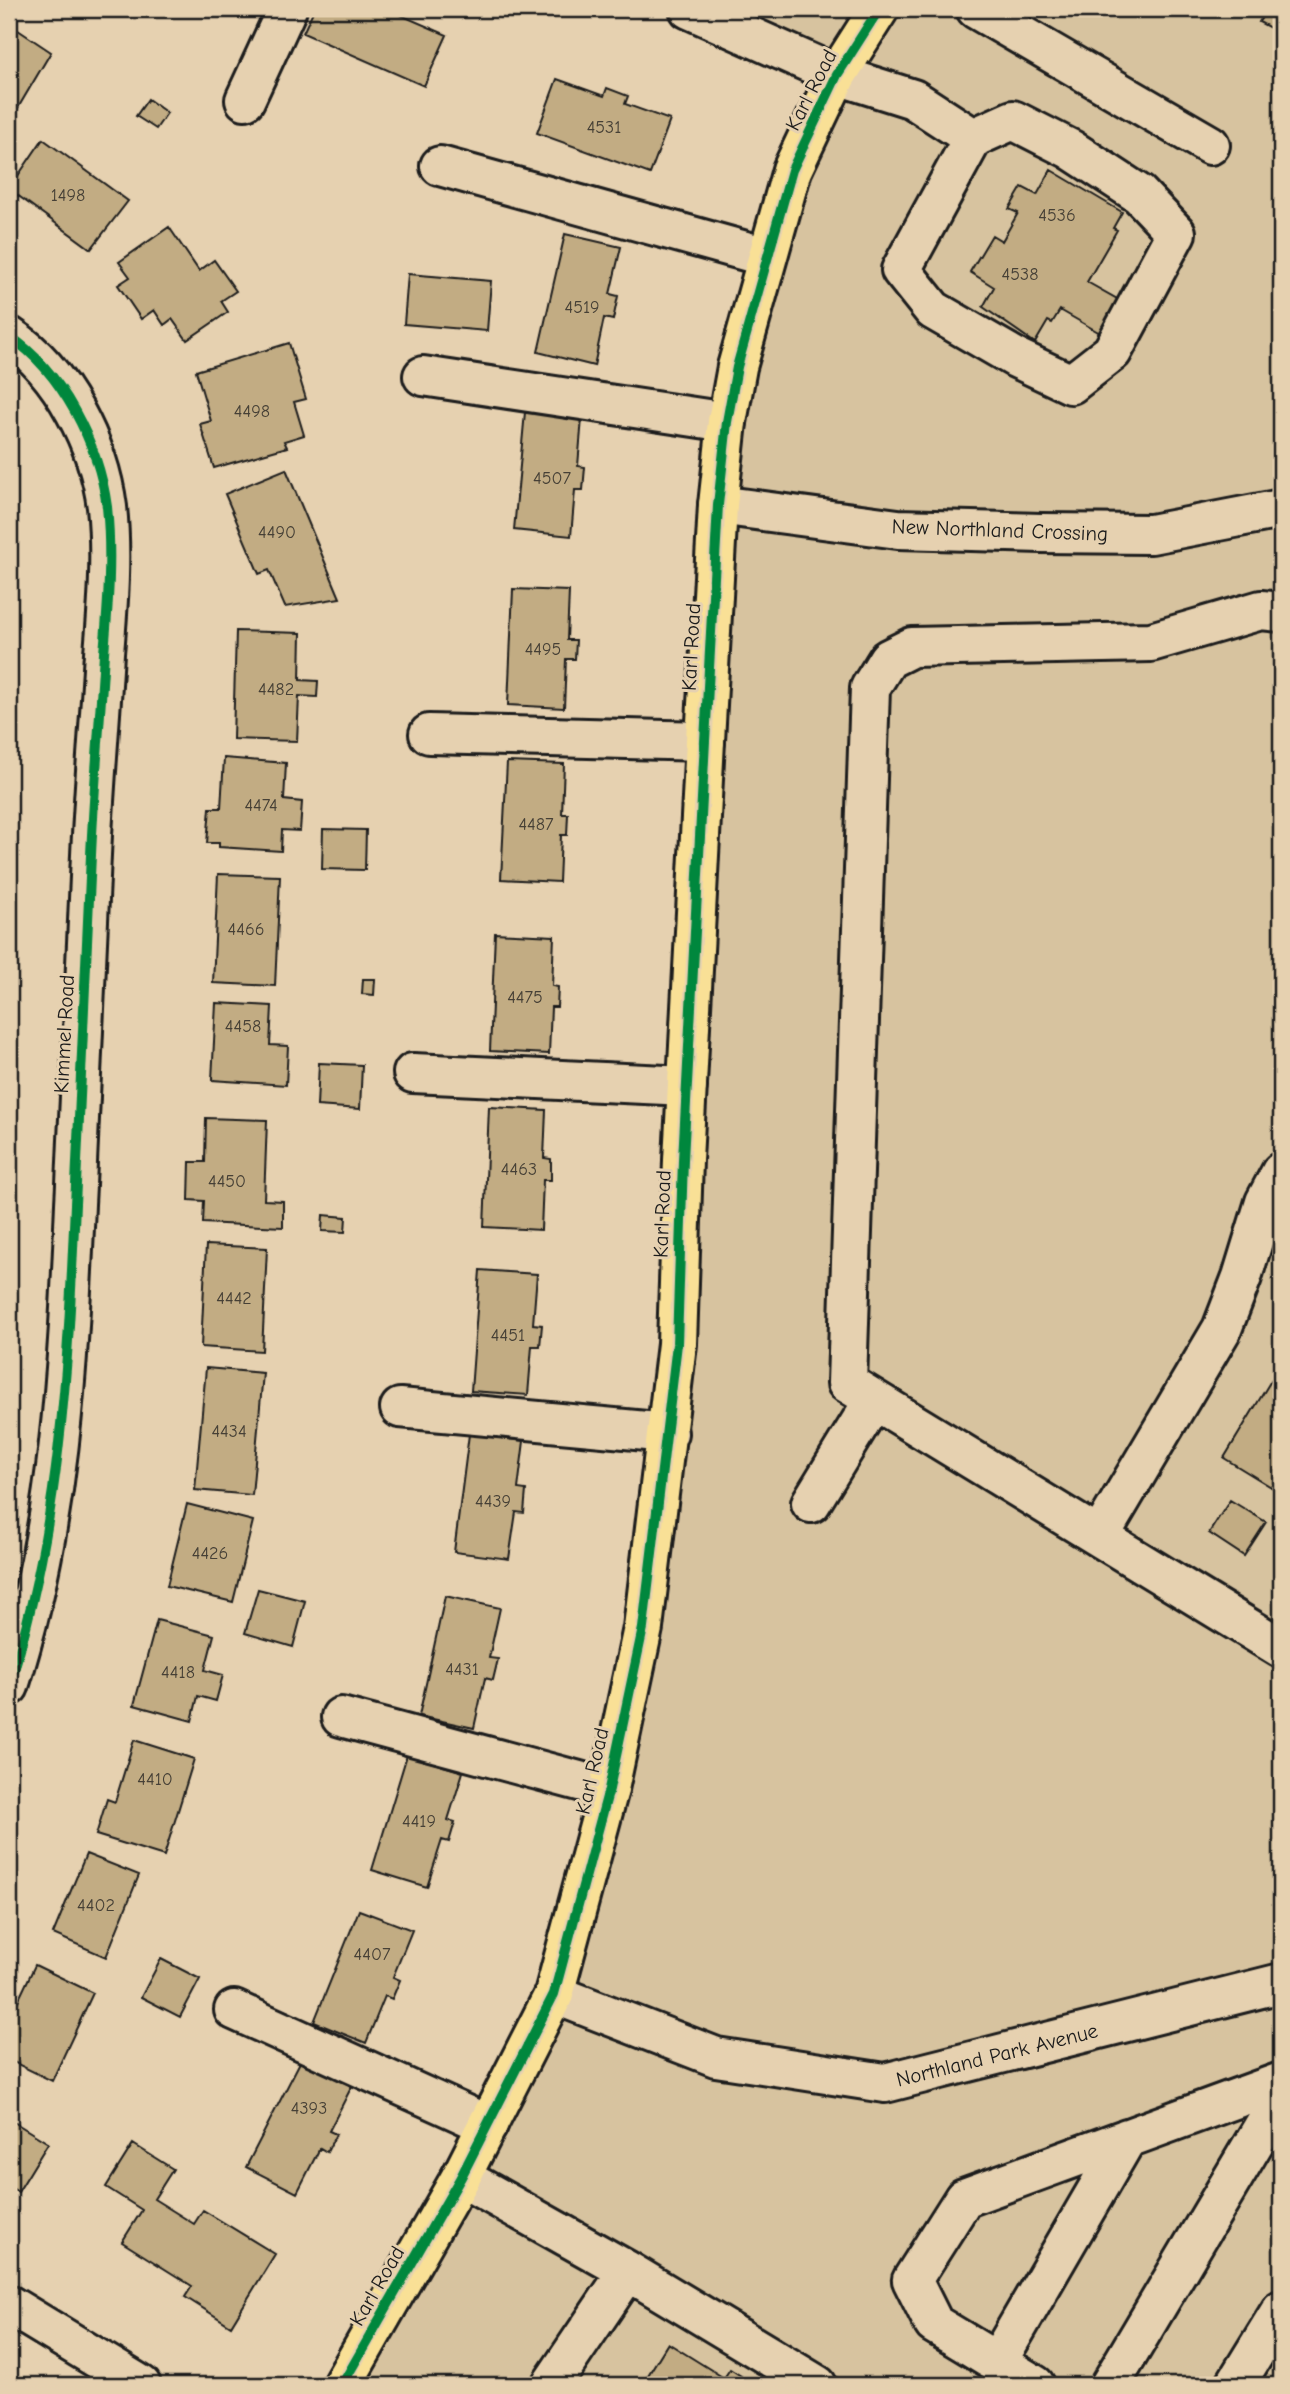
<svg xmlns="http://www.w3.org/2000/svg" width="1290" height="2394" viewBox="0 0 1290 2394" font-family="'Comic Neue',sans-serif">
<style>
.built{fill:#d7c39f}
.building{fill:#c2ac83;stroke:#1c1c1c;stroke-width:2}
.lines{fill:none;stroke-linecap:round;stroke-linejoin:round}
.minor-casing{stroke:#1c1c1c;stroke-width:44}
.major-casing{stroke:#1c1c1c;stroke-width:44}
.minor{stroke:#e6d1b0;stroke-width:38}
.major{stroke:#f9e096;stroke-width:38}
.cycleway-casing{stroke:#e6d1b0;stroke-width:15}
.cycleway{stroke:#00873e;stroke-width:10}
.labels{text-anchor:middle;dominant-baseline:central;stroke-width:6;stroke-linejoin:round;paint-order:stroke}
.number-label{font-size:18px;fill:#464036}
.street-label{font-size:21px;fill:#1c1c1c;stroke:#e6d1b0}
</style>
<rect width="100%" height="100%" fill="#e6d1b0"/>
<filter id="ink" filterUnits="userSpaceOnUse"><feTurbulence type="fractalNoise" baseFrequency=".0143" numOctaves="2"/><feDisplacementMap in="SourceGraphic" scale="14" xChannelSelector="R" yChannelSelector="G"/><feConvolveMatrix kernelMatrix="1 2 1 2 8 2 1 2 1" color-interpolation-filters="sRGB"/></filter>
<g filter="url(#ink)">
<path class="built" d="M729 9H1281V2385H357L554 1994 658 1665 686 1377 736 374 835 60Z"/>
<path class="building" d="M314 9H387L447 35 424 86 303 33Z
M1267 9H1281V26L1278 32 1259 22Z
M9 24 51 52 9 123Z
M557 79 604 96 607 88 628 96 625 104 670 120 650 174 537 133Z
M148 99 167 113 156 129 136 116Z
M43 139 128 201 91 249 9 189Z
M1051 170 1122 212 1113 228 1117 230 1087 282 1126 304 1107 337 1060 310 1052 323 1048 321 1035 343 983 307 994 287 970 272 992 235 1002 241 1018 213 1009 209 1022 187 1037 195Z
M169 227 199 271 214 260 236 291 221 301 228 312 187 340 172 319 164 325 154 310 141 319 118 285 130 277 119 262Z
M565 234 621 247 610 294 618 296 613 320 604 318 594 366 538 352Z
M408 274 491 281 487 331 404 324Z
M289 343 306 399 294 402 304 435 284 441 287 447 214 468 200 424 211 421 196 371Z
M525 412 582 418 578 466 585 467 583 490H575L571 536 514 530Z
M286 469 340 598 285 607 269 570 259 574 225 494Z
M513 589 569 591 567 640H576L575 659H566L564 708 508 705Z
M236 631 301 633 300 680 318 681 317 697 299 696 297 741 233 739Z
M224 758 286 763 284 800 302 802 300 831 282 830 281 851 219 847V843H207L210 808H221Z
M507 762 564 764 562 814H568L567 835H561L559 882 501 879Z
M323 829 366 830 365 870 322 869Z
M218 874 280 876 275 986 213 983Z
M495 933 554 936 552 986 558 987 557 1007H551L549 1054 490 1051Z
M363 979H375L374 995 362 994Z
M216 1003 272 1006 270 1045 288 1046 286 1085 212 1080Z
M319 1063 362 1065 360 1109 317 1106Z
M489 1107 546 1110 544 1158 551 1159V1180H543L541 1230 484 1227Z
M206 1118 267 1120 264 1200 283 1201V1227L203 1223 204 1201 189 1200 190 1162H205Z
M323 1215 346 1217 345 1232 322 1231Z
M206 1245 267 1248 262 1351 201 1347Z
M480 1270 537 1274 533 1324 542 1325 540 1346H532L528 1395 471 1391Z
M1281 1364V1493L1224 1458Z
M206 1368 263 1373 252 1495 195 1490Z
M469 1434 524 1441 518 1489 526 1490 524 1513 516 1512 509 1559 454 1552Z
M1230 1500 1266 1522 1244 1556 1209 1533Z
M187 1504 253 1521 233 1602 167 1586Z
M258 1589 305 1601 293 1647 245 1633Z
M445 1596 500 1608 489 1658 498 1659 493 1680 485 1678 474 1728 419 1716Z
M157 1620 214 1635 205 1670 223 1675 216 1701 198 1696 192 1721 134 1705Z
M134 1740 194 1759 164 1856 96 1835 107 1799 115 1802Z
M407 1755 463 1772 448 1820 455 1822 449 1842 442 1840 427 1887 372 1870Z
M86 1854 139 1875 106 1957 53 1934Z
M359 1910 412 1930 393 1977 400 1980 392 1999 385 1996 366 2043 314 2022Z
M161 1959 200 1979 180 2017 141 1997Z
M35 1965 93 1993 52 2081 9 2060V1997L18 2001Z
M301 2060 352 2086 329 2131 336 2134 327 2152 320 2148 297 2193 246 2167Z
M9 2119 48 2143 18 2192 9 2186Z
M133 2144 173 2169 154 2199 194 2224 203 2210 275 2254 231 2326 185 2297 192 2286 122 2242 142 2210 106 2187Z
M668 2343 724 2378 730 2369 741 2376 736 2383 739 2385H642Z"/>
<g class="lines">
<g class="minor-casing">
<path id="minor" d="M689 9 837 75 913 99 973 138
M976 9 1210 145
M245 100 287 9
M1013 120 1070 149 1139 194 1176 233 1112 352 1071 384 1016 358 933 310 901 270 973 138Z
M440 166 767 257
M9 336C62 371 99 445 107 507 112 555 108 606 104 653 100 721 94 788 91 855 86 972 81 1088 75 1204 68 1370 60 1526 9 1686
M423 376 727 422
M718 505 898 529 1041 533 1151 534 1281 509
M1281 612 1261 610 1151 642 912 647 888 659 870 688 847 1383 1281 1648
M429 734 705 741
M413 1073 687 1086
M400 1408 668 1433
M811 1503 874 1400
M1099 1537 1222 1329 1242 1277 1265 1202 1281 1172
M341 1717 609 1789
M554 1994 716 2057 885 2083 1281 1983
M234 2010 488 2125
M461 2177 628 2271 817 2385
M9 2305 141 2385
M997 2362 1127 2138
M551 2385 628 2271
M1035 2385 934 2324 912 2280 964 2198 1281 2082
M1110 2385 1281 2097
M1235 2385 1281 2310"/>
</g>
<g class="major-casing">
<path id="major" d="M342 2385 461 2177 554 1994 609 1789 643 1628 677 1344 683 1160 705 741 718 505 727 422 737 367 792 170 837 75 879 9"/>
</g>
<use href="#minor" class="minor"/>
<use href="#major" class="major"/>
<g class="cycleway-casing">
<path id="cycleway" d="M9 336C62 371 99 445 107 507 112 555 108 606 104 653 100 721 94 788 91 855 86 972 81 1088 75 1204 68 1370 60 1526 9 1686
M342 2385 461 2177 554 1994 609 1789 643 1628 677 1344 683 1160 705 741 718 505 727 422 737 367 792 170 837 75 879 9"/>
</g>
<use href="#cycleway" class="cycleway"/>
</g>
</g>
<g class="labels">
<g class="number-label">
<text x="604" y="127">4531</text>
<text x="68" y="195">1498</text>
<text x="1057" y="215">4536</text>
<text x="1020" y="274">4538</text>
<text x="582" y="307">4519</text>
<text x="252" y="411">4498</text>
<text x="552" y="478">4507</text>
<text x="277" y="532">4490</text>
<text x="543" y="649">4495</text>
<text x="276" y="689">4482</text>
<text x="261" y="805">4474</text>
<text x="536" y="824">4487</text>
<text x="246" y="929">4466</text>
<text x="525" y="997">4475</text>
<text x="243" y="1026">4458</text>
<text x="519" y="1169">4463</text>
<text x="227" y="1181">4450</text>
<text x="234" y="1298">4442</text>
<text x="508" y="1335">4451</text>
<text x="229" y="1431">4434</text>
<text x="493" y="1501">4439</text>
<text x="210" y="1553">4426</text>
<text x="462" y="1669">4431</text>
<text x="178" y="1672">4418</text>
<text x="155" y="1779">4410</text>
<text x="419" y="1821">4419</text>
<text x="96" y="1905">4402</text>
<text x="372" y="1954">4407</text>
<text x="309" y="2108">4393</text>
</g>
<g class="street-label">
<text transform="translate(811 90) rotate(-63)">Karl Road</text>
<text transform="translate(1000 530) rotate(2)">New Northland Crossing</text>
<text transform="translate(691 647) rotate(-87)">Karl Road</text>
<text transform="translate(64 1034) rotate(-87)">Kimmel Road</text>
<text transform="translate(662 1214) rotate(-88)">Karl Road</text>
<text transform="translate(592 1771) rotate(-77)">Karl Road</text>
<text transform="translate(997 2055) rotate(-14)">Northland Park Avenue</text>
<text transform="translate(377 2286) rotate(-60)">Karl Road</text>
</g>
</g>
<rect width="1290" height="2394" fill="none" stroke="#e6d1b0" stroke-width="35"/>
<rect x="18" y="18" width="1255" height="2359" fill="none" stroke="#1c1c1c" stroke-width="2.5" filter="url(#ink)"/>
</svg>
